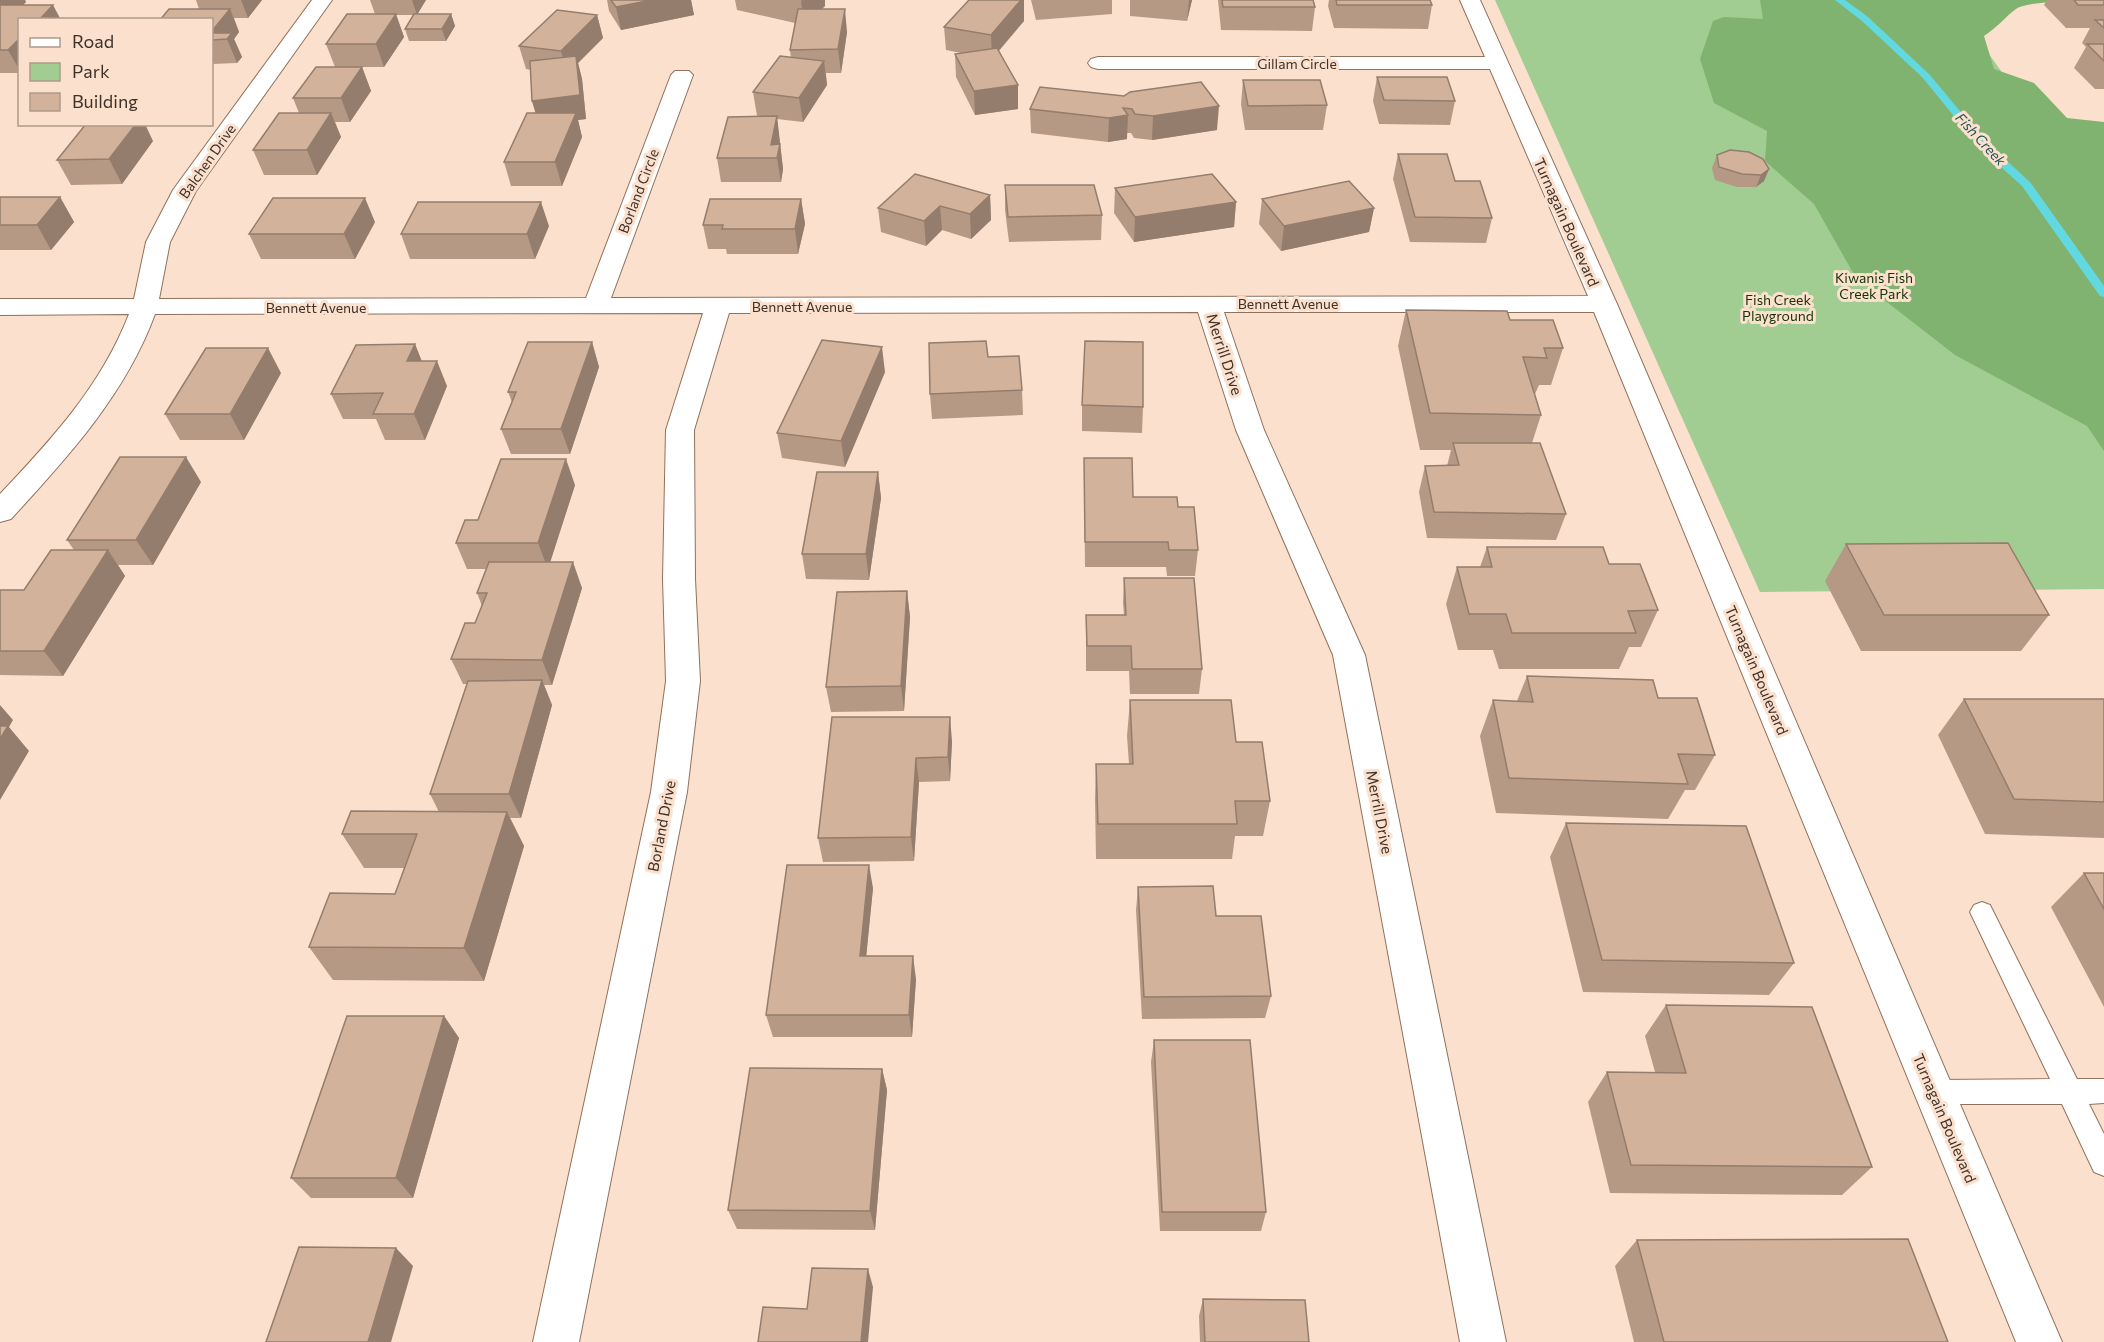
<svg xmlns="http://www.w3.org/2000/svg" width="2104" height="1342" viewBox="0 0 2104 1342" font-family="Commissioner,sans-serif">
<style>
.green{fill:#a1cc92}
.forest{fill:#81b370}
.lines{fill:none;stroke-linecap:round;stroke-linejoin:round}
.stream{fill:#62d9e1;fill-rule:evenodd}
.service-casing{stroke:#90715c;stroke-width:2}
.minor-casing{stroke:#90715c;stroke-width:2}
.service{fill:#fff;fill-rule:evenodd}
.minor{fill:#fff;fill-rule:evenodd}
.wall{fill:#b59985}
.shaded-wall{fill:#947d6c}
.building{fill:#d3b29b;stroke:#947d6c;stroke-width:1.5}
.labels{text-anchor:middle;dominant-baseline:central;stroke-width:6;stroke-linejoin:round;paint-order:stroke}
.far-street-label{font-size:14px;fill:#3e3128;stroke:#fbe0cd}
.far-water-label{font-size:14px;font-style:italic;fill:#1e5256;stroke:#fbe0cd}
.far-park-label{font-size:14px;fill:#133404;stroke:#fbe0cd}
.street-label{font-size:15px;fill:#3e3128;stroke:#fbe0cd}
</style>
<rect width="100%" height="100%" fill="#fbe0cd"/>
<path class="green" d="M1495 0H1950L2045 132 2104 199V589L1760 592Z"/>
<path class="forest" d="M1760 0H2104C2085 1 2030 0 2016 9 2005 17 1998 27 1984 36L1994 69 2034 83 2067 118 2104 122V451L2087 426 1955 355 1856 278 1814 204 1765 161 1767 131 1714 103 1700 59 1713 21 1724 17 1763 19Z"/>
<g class="lines">
<path class="stream" d="M1835 0H1845L1868 17 1929 74 1986 142 2030 182 2104 286V297L2100 296 2022 186 1978 146 1923 78 1862 21Z"/>
<g class="service-casing">
<path id="service" d="M1982 902 1990 905 2077 1079H2104V1103L2089 1104 2104 1134V1176L2094 1172 2062 1104H1934L1925 1101 1921 1092 1925 1083 1934 1080 2050 1079 1970 912 1974 905Z"/>
</g>
<g class="minor-casing">
<path id="minor" d="M312 0H332L196 191 170 242 159 299 586 298 671 75 675 71H689L693 75 611 298 1588 296 1490 69H1098L1091 67 1088 63 1091 59 1098 57H1485L1460 0H1480L1617 304 2062 1342H2016L1594 312H1224L1264 430 1365 655 1506 1342H1460L1333 655 1236 430 1198 312 729 313 694 430 695 579 700 681 687 792 579 1342H533L651 792 666 681 663 579 666 430 703 313 155 314C126 394 67 458 11 519L0 522V494C52 439 101 386 129 314L0 315V299H134L146 242 173 190Z"/>
</g>
<use href="#service" class="service"/>
<use href="#minor" class="minor"/>
</g>
<path class="wall" d="M0 0H25L26 2 23 5 20 20V73H0Z
M196 0H262L248 18H234L239 32 234 39 242 57 237 63 212 64V20L199 9Z
M370 0H426L417 14H451L455 26 446 41H409L405 29 414 15H396L404 37 384 67H362L371 91 350 122H335L341 137 317 175H264L253 150 299 113 293 98 335 67 326 44 375 14Z
M607 0H691L694 15 621 30 609 11Z
M735 0H825V6L822 9 847 32 841 73H826L827 85 803 122 777 119 783 169 781 182H721L717 158 757 116 753 92 791 58 790 50 795 23 737 10Z
M1031 0H1112V14L1036 20Z
M1130 0H1192L1187 21 1130 16Z
M1218 0H1313L1315 7 1312 31 1221 30Z
M1329 0H1430L1432 5 1428 29 1334 28 1328 6Z
M2047 0H2104V89H2095L2074 68 2086 47 2082 43 2090 28H2066L2044 5Z
M597 15 603 38 578 63 582 79 586 119 578 120 582 137 562 186H511L504 162 536 113 532 101 531 70 526 69 519 46Z
M1024 21 999 51 1018 85V109L975 115 956 77 955 54 961 53 946 50 944 27Z
M1377 77 1455 101 1450 125 1379 124 1373 101Z
M1243 80 1327 105 1323 130H1245L1241 104Z
M1124 96 1217 130 1152 140 1134 138 1131 133H1127V139L1108 142 1031 133 1030 109Z
M153 141 122 184 71 185 57 160Z
M1398 154 1455 181 1492 218 1486 243 1410 242 1393 179Z
M1717 155 1769 169 1764 181 1756 187H1737L1715 180 1712 168Z
M1005 185 1102 215 1101 240 1009 242 1005 210Z
M1115 188 1236 202 1234 227 1134 242 1114 213Z
M990 195 991 220 971 239 942 230 926 246 881 232 878 208Z
M0 197H60L74 222 51 250H0Z
M801 199 805 224 798 254H727L726 249H708L703 225Z
M1262 199 1374 208 1369 232 1281 251 1259 224Z
M375 222 355 259H261L249 234Z
M549 226 535 259H410L401 234Z
M1406 310 1510 320 1563 348 1551 385H1539L1535 394 1541 415 1532 443 1566 514 1556 540 1427 538 1419 492 1425 466H1447L1451 450H1420L1398 346Z
M592 342 599 367 570 454H511L501 429 512 402 508 392Z
M415 344 421 361 447 386 425 440H385L376 419H343L331 394Z
M988 357 1022 390 1023 415 932 419 930 394Z
M885 372 845 467 782 458 777 433Z
M281 373 244 440H180L165 414Z
M1082 405 1143 407 1142 433 1082 431Z
M1084 458 1133 497 1178 507 1198 550 1195 576H1167L1166 567H1085Z
M878 472 881 498 869 580 806 579 802 554Z
M201 482 153 565H118L125 576 63 676 0 675V590H24L74 550 67 540Z
M575 485 550 562 582 588 552 685H544L552 705 521 818H510L524 846 484 981 333 980 309 947 395 894 404 868H364L342 834 439 812 430 794 467 684H463L451 659 475 623 482 606 477 593 486 569H467L456 543 478 520Z
M1846 544 2049 615 2021 651H1861L1825 581Z
M1487 547 1609 564 1658 610 1641 647H1629L1619 669H1499L1493 650H1458L1446 604 1457 567H1480Z
M1124 578 1202 669 1199 694H1130L1129 671H1086V615H1124L1123 603Z
M907 591 910 617 904 711 831 712 826 687Z
M1527 676 1658 698 1715 755 1695 790H1685L1668 819 1496 813 1480 736 1493 700 1517 701Z
M1964 699H2104V838L1985 834 1938 735Z
M1130 700 1236 742 1270 801 1263 836H1235L1232 859H1096L1095 799 1096 764H1129L1127 736Z
M832 717 952 741 950 781 919 782 914 861 823 862 818 838Z
M1566 823 1794 963 1769 995 1583 992 1550 857Z
M2084 873H2104V1007L2051 907Z
M1138 887 1216 916 1271 996 1265 1018 1142 1019 1136 910Z
M873 888 866 956 916 979 912 1037H773L766 1015Z
M1666 1005 1872 1167 1842 1195 1610 1193 1588 1102 1607 1072H1655L1645 1036Z
M444 1016 459 1038 413 1198H311L291 1178Z
M1154 1040 1266 1212 1261 1231H1160L1151 1062Z
M882 1069 887 1090 875 1230 737 1229 728 1210Z
M1637 1240 1948 1342H1634L1615 1266Z
M1203 1299 1309 1342H1200L1199 1316Z"/>
<path class="shaded-wall" d="M0 0H25L26 2 7 20 0 7Z
M241 0H262L248 18Z
M412 0H426L417 15Z
M652 0H691L694 15 621 30 616 7Z
M802 0H825V6L804 24 801 1Z
M1021 0H1024V21L992 58 991 35Z
M1189 0H1192L1187 21Z
M53 5 61 20H39Z
M230 9 239 32 234 39 242 57 237 63 227 39 212 38V31Z
M845 9 847 32 841 73 838 49Z
M396 14 404 37 384 67 376 44Z
M451 14 455 26 446 41 442 29Z
M597 15 603 38 578 63 582 79 586 119 578 120 582 137 562 186 555 162 539 125 532 101 567 75 561 51Z
M20 38V71L8 50Z
M824 61 827 85 803 122 799 98Z
M362 67 371 91 350 122 341 98Z
M1018 85V109L975 115 974 91Z
M1219 106 1217 130 1152 140 1153 116Z
M331 113 341 137 317 175 307 150Z
M1128 115 1127 139 1108 142 1109 118Z
M777 116 783 169 781 182 777 158 771 145Z
M136 124H145L153 141 122 184 109 159Z
M1769 169 1764 181 1756 187 1761 175Z
M990 195 991 220 971 239 970 214Z
M60 197 74 222 51 250 37 225Z
M365 198 375 222 355 259 344 234Z
M801 199 805 224 798 254 795 229Z
M541 202 549 226 535 259 527 234Z
M1236 202 1234 227 1134 242 1135 217Z
M940 206 942 230 926 246 924 221Z
M1374 208 1369 232 1281 251 1284 226Z
M592 342 599 367 570 454 561 429Z
M415 344 425 369 407 361Z
M882 347 885 372 845 467 841 441Z
M268 348 281 373 244 440 230 414Z
M437 361 447 386 425 440 414 414Z
M186 457 201 482 153 565 136 540Z
M566 459 575 485 548 569 538 543Z
M878 472 881 498 869 580 866 554Z
M108 550 125 576 63 676 44 651Z
M573 562 582 588 552 685 542 660Z
M907 591 910 617 904 711 901 686Z
M542 680 552 705 521 818 509 794Z
M0 705 13 720 9 727 29 751 0 800Z
M950 717 952 741 950 781 948 757Z
M916 758 919 782 914 861 911 837Z
M507 812 524 846 484 981 464 948Z
M869 865 873 888 864 979 860 956Z
M913 956 916 979 912 1037 909 1015Z
M444 1016 459 1038 413 1198 396 1178Z
M882 1069 887 1090 875 1230 870 1211Z
M396 1248 413 1266 391 1342H368Z
M868 1269 873 1287 868 1342H861Z"/>
<path class="building" d="M611 0H652L616 7Z
M969 0H1021L991 35 944 27Z
M1222 0H1313L1315 7H1223Z
M1336 0H1430L1432 5H1337Z
M2074 0H2104V5H2078Z
M0 5H53L39 20H20V38L8 50H0Z
M169 9H230L212 31V20H160Z
M798 9H845L838 49 790 50Z
M557 10 597 15 561 51 519 46Z
M347 14H396L376 44H326Z
M414 14H451L442 29H405Z
M2095 20H2104V28Z
M212 33H232L227 39 212 40Z
M2087 44H2104V61Z
M997 48 1018 85 974 91 955 54Z
M576 56 580 95 532 101 530 61Z
M780 56 824 61 799 98 753 92Z
M316 67H362L341 98H293Z
M1377 77H1447L1455 101 1384 100Z
M1243 80H1320L1327 105 1248 106Z
M1201 82 1219 106 1153 116 1135 114 1132 109 1123 108 1128 115 1109 118 1030 109 1040 87 1124 96 1130 92Z
M279 113H331L307 150H253Z
M527 113H576L555 162H504Z
M777 116 771 145 780 144 777 158H717L728 117Z
M86 124H136L109 159 57 160Z
M1730 150 1749 152 1763 159 1769 169 1761 175 1742 174 1719 167 1717 155Z
M1398 154H1447L1455 181H1480L1492 218 1415 217Z
M915 174 990 195 970 214 940 206 924 221 878 208Z
M1212 174 1236 202 1135 217 1115 188Z
M1349 181 1374 208 1284 226 1262 199Z
M1005 185H1094L1102 215 1008 217Z
M0 197H60L37 225H0Z
M273 198H365L344 234H249Z
M710 199H801L795 229H722L723 225H703Z
M418 202H541L527 234H401Z
M1406 310 1507 311 1510 320H1553L1563 348H1544L1547 358 1523 357 1541 415 1430 413Z
M822 340 882 347 841 441 777 433Z
M986 341 988 357 1019 356 1022 390 930 394 929 343Z
M1085 341 1143 342V407L1082 405Z
M528 342H592L561 429H501L516 392H508Z
M415 344 407 361H437L414 414H373L383 393 331 394 356 345Z
M206 348H268L230 414H165Z
M1453 443H1540L1566 514 1434 512 1425 466 1459 465Z
M120 457H186L136 540H67Z
M1084 458H1132L1133 497H1177L1178 507H1194L1198 550H1169L1168 542H1085Z
M501 459H566L538 543H456L465 520H478Z
M817 472H878L866 554H802Z
M2008 543 2049 615H1884L1846 544Z
M1487 547H1603L1609 564H1640L1658 610 1628 611 1636 633H1512L1506 614H1469L1457 567H1492Z
M51 550H108L44 651H0V590H24Z
M489 562H573L542 660 451 659 465 623H475L487 593H477Z
M1124 578H1194L1202 669H1132L1131 646H1087L1086 615H1126Z
M907 591 901 686 826 687 837 592Z
M1527 676 1653 680 1658 698H1697L1715 755 1678 754 1688 784 1509 778 1493 700 1533 702Z
M542 680 509 794H430L468 681Z
M1964 699H2104V802L2014 799Z
M1130 700H1231L1236 742H1262L1270 801H1235L1237 824H1098L1096 764H1133Z
M832 717H950L948 757 916 758 911 837 818 838Z
M0 726H8L0 739Z
M351 811 507 812 464 948 309 947 330 893 395 894 417 834H342Z
M1566 823 1746 826 1794 963 1602 960Z
M787 865H869L860 956H913L909 1015H766Z
M2084 873H2104V909Z
M1213 886 1216 916H1261L1271 996 1144 997 1138 887Z
M1666 1005 1812 1007 1872 1167 1631 1165 1607 1072 1686 1073Z
M347 1016H444L396 1178H291Z
M1154 1040H1250L1266 1212H1162Z
M750 1068 882 1069 870 1211 728 1210Z
M1908 1239 1948 1342H1664L1637 1240Z
M299 1247 396 1248 368 1342H266Z
M812 1268 868 1269 861 1342H758L763 1307 807 1309Z
M1203 1299 1305 1300 1309 1342H1205Z"/>
<g class="labels">
<g class="far-street-label">
<text x="1297" y="63">Gillam Circle</text>
<text transform="translate(207 161) rotate(-55)">Balchen Drive</text>
<text transform="translate(638 191) rotate(-69)">Borland Circle</text>
<text x="1288" y="303">Bennett Avenue</text>
<text x="802" y="306">Bennett Avenue</text>
<text x="316" y="307">Bennett Avenue</text>
</g>
<g class="far-water-label">
<text transform="translate(1981 139) rotate(47)">Fish Creek</text>
</g>
<g class="far-park-label">
<text x="1874" y="277">Kiwanis Fish<tspan x="1874" dy="16">Creek Park</tspan></text>
<text x="1778" y="299">Fish Creek<tspan x="1778" dy="16">Playground</tspan></text>
</g>
<g class="street-label">
<text transform="translate(1567 222) rotate(66)">Turnagain Boulevard</text>
<text transform="translate(1225 354) rotate(72)">Merrill Drive</text>
<text transform="translate(1757 670) rotate(67)">Turnagain Boulevard</text>
<text transform="translate(1380 812) rotate(79)">Merrill Drive</text>
<text transform="translate(661 826) rotate(-79)">Borland Drive</text>
<text transform="translate(1945 1118) rotate(67)">Turnagain Boulevard</text>
</g>
</g>
<rect x="18" y="18" width="195" height="108" fill="#fbe0cd" stroke="#af9a8b" stroke-width="1.5"/>
<rect x="30" y="38" width="30" height="9" fill="#ffffff" stroke="#af9a8b" stroke-width="1.5"/>
<text x="72" y="48" font-size="18" fill="#3e3128">Road</text>
<rect x="30" y="63" width="30" height="18" fill="#a1cc92" stroke="#af9a8b" stroke-width="1.5"/>
<text x="72" y="78" font-size="18" fill="#3e3128">Park</text>
<rect x="30" y="93" width="30" height="18" fill="#d3b29b" stroke="#af9a8b" stroke-width="1.5"/>
<text x="72" y="108" font-size="18" fill="#3e3128">Building</text>
</svg>
